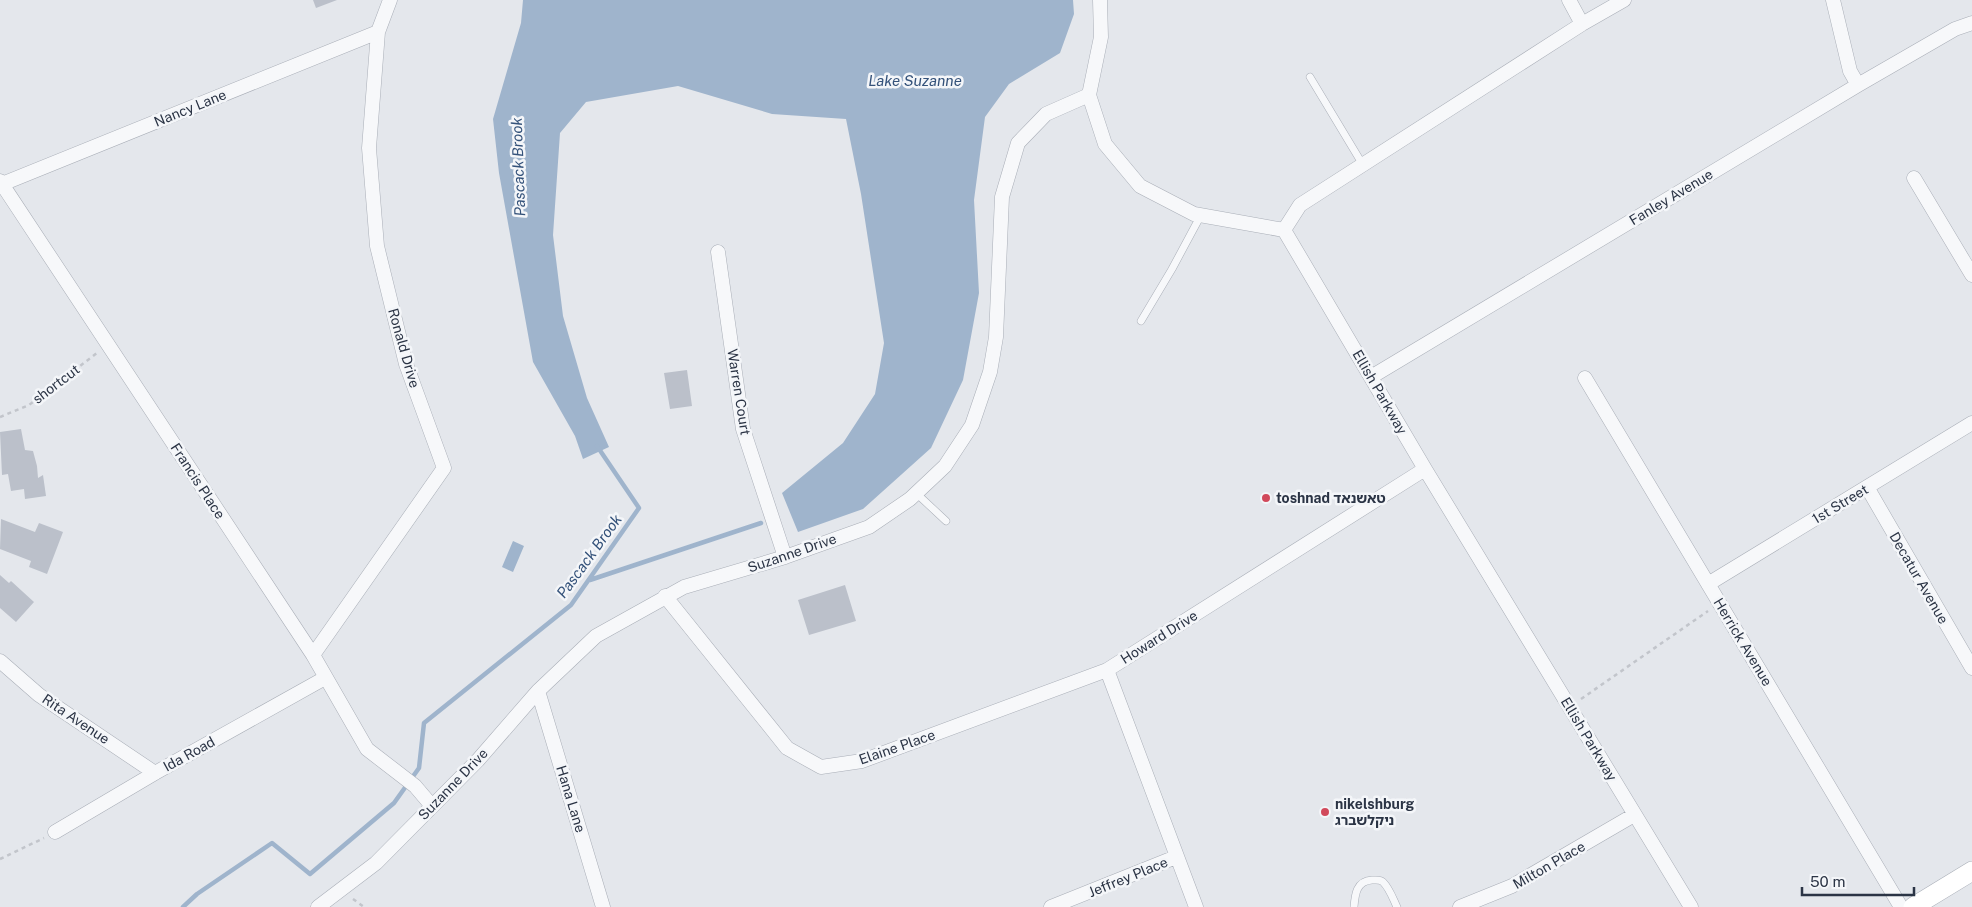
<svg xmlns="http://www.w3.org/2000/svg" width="1972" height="907" viewBox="0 0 1972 907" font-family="'Public Sans','Noto Sans Hebrew',sans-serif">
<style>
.water{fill:#9fb4cc}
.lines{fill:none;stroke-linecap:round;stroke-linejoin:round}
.stream{stroke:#9fb4cc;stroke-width:4.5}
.building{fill:#bbc0ca}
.lane-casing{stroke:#a9aeb7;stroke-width:8}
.street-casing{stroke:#a9aeb7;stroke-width:15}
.secondary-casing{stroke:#a9aeb7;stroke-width:20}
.path{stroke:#c2c5cb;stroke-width:2.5;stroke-dasharray:4 4;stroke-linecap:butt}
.lane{stroke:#f7f8fa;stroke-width:7}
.street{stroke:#f7f8fa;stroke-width:14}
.secondary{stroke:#fff;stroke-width:19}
.poi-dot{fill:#d1495b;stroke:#f4f6f9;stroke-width:2}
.labels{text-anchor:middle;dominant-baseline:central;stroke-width:5;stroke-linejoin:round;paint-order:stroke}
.street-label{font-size:14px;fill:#2b3445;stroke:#f4f6f9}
.poi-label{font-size:14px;font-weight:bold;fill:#2b3445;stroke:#f4f6f9;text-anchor:start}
.water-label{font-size:15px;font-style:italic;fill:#34527a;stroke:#f4f6f9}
</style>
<rect width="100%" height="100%" fill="#e4e7ec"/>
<path class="water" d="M523 0H1073L1074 14 1060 53 1009 84 985 117 974 200 979 293 963 380 931 448 863 509 798 532 782 493 843 443 875 394 884 343 861 194 846 119 772 114 678 86 586 102 560 133 553 235 563 316 587 398 609 447 583 459 575 436 533 362 499 173 493 119 521 23Z
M513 541 524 546 513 572 502 567Z"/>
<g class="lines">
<path class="stream" d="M590 580 761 523
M183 907 197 894 272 843 310 874 394 803 419 768 424 723 571 605 639 508 597 446"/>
</g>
<path class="building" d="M313 0H337L316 8Z
M687 370 692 406 670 409 664 373Z
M21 429 25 450 33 451 37 466 38 478 43 475 46 496 25 499 24 489 11 491 8 474 2 475 0 432Z
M1 519 35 532 39 523 63 532 47 574 29 567 31 561 0 549Z
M0 575 9 583 11 581 34 602 16 622 0 608Z
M845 585 856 621 809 635 798 600Z"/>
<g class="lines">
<g class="lane-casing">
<path id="lane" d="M1310 77 1363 165
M1141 321 1172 269 1201 215
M916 493 946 521
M1354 907C1355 895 1356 881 1372 880 1376 880 1380 879 1383 882 1390 889 1393 899 1397 907"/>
</g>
<g class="street-casing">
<path id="street" d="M1100 0 1101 37 1089 95 1105 144 1140 186 1194 214 1284 230
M1569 0 1582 24
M1833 0 1850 71 1858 85
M1914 178 1972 275
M0 181 313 655 367 749 415 786 432 806
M2 184 378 32
M1284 230 1425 469 1691 907
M1284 230 1300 205 1582 24 1624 0
M718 252 743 429 785 557
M1371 377 1858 85 1955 29 1972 23
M1585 378 1901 907
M1867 487 1972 668
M1708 584 1972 423
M665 596 787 748 821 767 862 761 1107 670
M313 655 444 468 406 364 377 246 369 148 378 32 390 0
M0 661 39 695 155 773
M538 691 603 907
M55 832 155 773 325 678
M318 907 376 863 478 760 538 691 596 636 684 587 785 557 869 527 910 499 945 466 972 425 990 372 996 337 1002 197 1018 143 1046 114 1089 95
M1051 907 1176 857
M1196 907 1107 670 1425 469
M1460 907 1512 886 1634 815"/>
</g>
<g class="secondary-casing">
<path id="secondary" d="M1913 907 1972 871"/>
</g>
<path class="path" d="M0 417 29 405 97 353
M1581 699 1708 611
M0 859 44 838
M353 899 364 907"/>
<use href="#lane" class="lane"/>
<use href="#street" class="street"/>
<use href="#secondary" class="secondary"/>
</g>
<g class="poi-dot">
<circle cx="1266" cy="498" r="5"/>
<circle cx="1325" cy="812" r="5"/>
</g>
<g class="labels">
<g class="street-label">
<text transform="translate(190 108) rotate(-22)">Nancy Lane</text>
<text transform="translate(1671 197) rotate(-31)">Fanley Avenue</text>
<text transform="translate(404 348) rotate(74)">Ronald Drive</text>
<text transform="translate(56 384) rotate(-37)">shortcut</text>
<text transform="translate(739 392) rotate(81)">Warren Court</text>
<text transform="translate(1380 392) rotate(60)">Ellish Parkway</text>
<text transform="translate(198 481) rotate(57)">Francis Place</text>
<text transform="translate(1840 504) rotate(-31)">1st Street</text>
<text transform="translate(792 553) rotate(-19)">Suzanne Drive</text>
<text transform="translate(1919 578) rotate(60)">Decatur Avenue</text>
<text transform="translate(1159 637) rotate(-32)">Howard Drive</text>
<text transform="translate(1743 642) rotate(59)">Herrick Avenue</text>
<text transform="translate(76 719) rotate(34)">Rita Avenue</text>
<text transform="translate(1589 739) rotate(59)">Ellish Parkway</text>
<text transform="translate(897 747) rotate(-19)">Elaine Place</text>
<text transform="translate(189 754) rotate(-29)">Ida Road</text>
<text transform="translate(453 784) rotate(-46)">Suzanne Drive</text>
<text transform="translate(571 799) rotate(73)">Hana Lane</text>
<text transform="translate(1549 865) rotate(-30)">Milton Place</text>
<text transform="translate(1128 877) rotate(-22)">Jeffrey Place</text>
</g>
<g class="poi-label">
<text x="1276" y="498">toshnad טאשנאד</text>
<text x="1335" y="804">nikelshburg<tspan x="1335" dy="16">ניקלשברג</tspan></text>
</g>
<g class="water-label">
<text x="915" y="80">Lake Suzanne</text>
<text transform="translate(518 167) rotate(-92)">Pascack Brook</text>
<text transform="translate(589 556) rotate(-54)">Pascack Brook</text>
</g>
</g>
<path d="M1802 887v8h112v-8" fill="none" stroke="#2b3445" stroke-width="2.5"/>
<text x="1810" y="887" font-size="15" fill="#2b3445" stroke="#f4f6f9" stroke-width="4" paint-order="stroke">50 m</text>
</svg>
